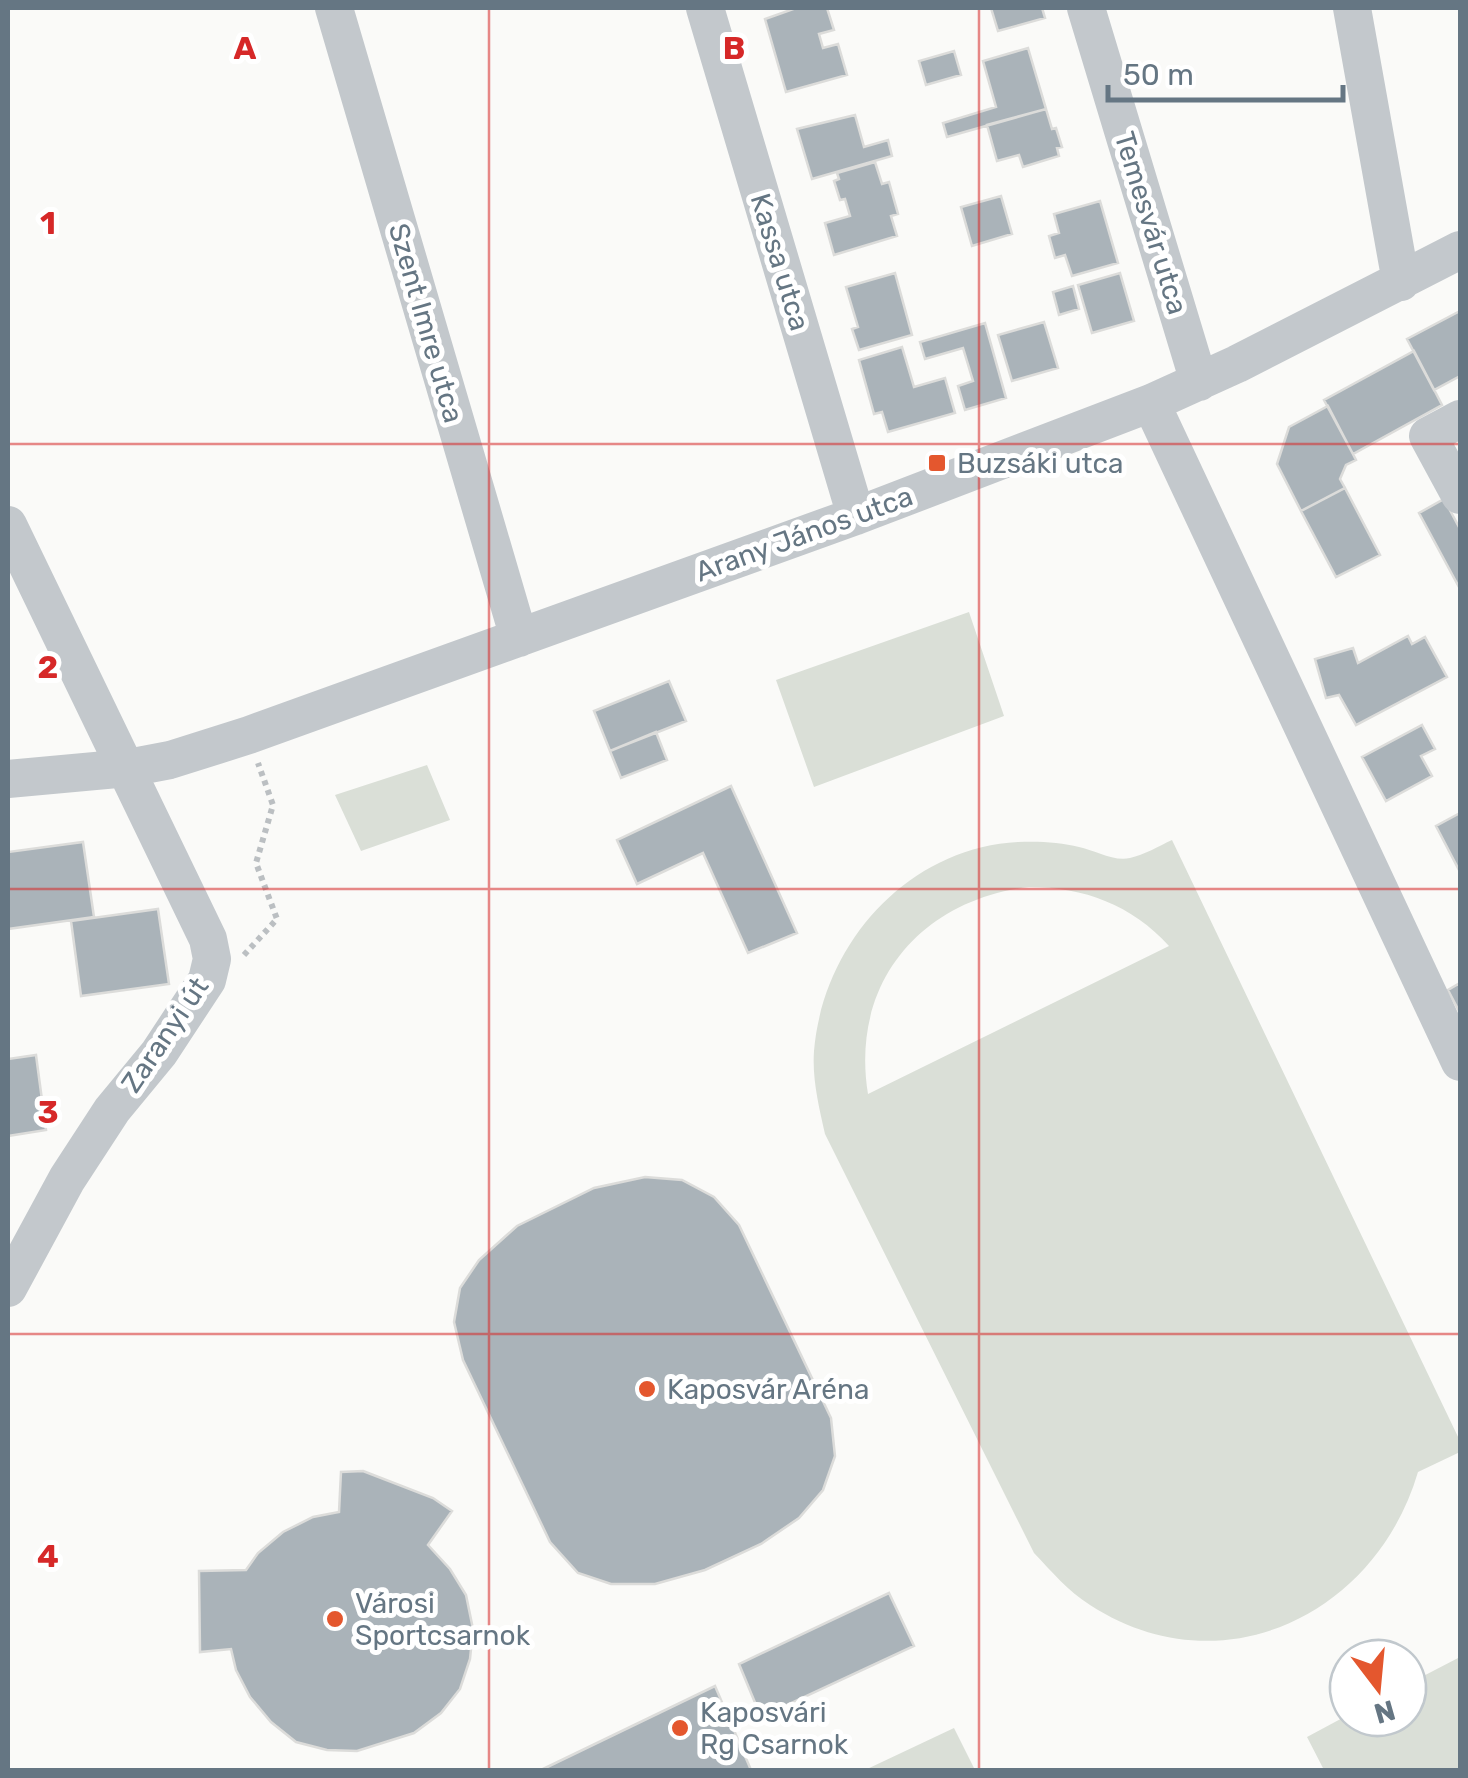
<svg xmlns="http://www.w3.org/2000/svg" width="1468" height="1778" viewBox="0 0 1468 1778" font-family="Rubik,sans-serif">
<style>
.green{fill:#dadfd7;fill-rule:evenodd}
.building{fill:#aab3b9;stroke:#dcdcda;stroke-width:2.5}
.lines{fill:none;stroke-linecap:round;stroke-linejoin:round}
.path{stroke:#bbbfc2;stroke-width:6;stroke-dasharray:5 5;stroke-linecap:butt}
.street{stroke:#c3c8cc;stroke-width:38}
.grid{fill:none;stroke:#d62828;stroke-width:2.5;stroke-opacity:0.55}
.poi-dot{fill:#e4572e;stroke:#fff;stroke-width:4}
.labels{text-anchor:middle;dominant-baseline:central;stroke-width:10;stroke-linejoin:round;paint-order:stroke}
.street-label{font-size:28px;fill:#657683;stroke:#fff}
.poi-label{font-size:28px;fill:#657683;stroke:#fff;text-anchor:start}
.grid-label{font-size:32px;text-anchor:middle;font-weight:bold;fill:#d62828;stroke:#fff;stroke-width:10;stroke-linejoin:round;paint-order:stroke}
</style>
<rect width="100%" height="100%" fill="#fafaf8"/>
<path class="green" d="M969 612 1004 716 814 787 776 680Z
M427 765 450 820 361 851 335 795Z
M1172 840 1460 1441V1452L1418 1472C1376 1615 1221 1690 1090 1605 1068 1591 1052 1572 1034 1553L825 1134C819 1107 812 1079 814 1051 823 944 907 848 1018 842 1037 841 1061 842 1079 847 1094 850 1114 862 1130 858 1144 855 1159 846 1172 840ZM1029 887C1084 887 1132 905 1169 946L868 1094C850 984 920 900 1029 887Z
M1460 1657V1770H1324L1307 1737 1348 1715V1718H1408V1684Z
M954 1728 975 1770H865Z"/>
<path class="building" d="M796 8H827L834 30 819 34 823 48 838 44 847 75 786 92 765 19Z
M991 8H1042L1045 18 998 31Z
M1028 48 1046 109 947 137 943 123 996 107 983 61Z
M954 51 961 75 926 85 919 61Z
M1046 109 1052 129 1056 128 1062 147 1057 148 1059 156 1023 167 1019 155 997 161 987 125Z
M855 115 864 147 888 140 892 156 812 179 797 129Z
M875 162 882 184 889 182 898 214 891 216 897 236 834 255 825 223 850 216 845 199 840 200 834 181 839 179 837 173Z
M1001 196 1012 234 972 246 961 207Z
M1100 201 1118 263 1072 276 1065 255 1055 258 1049 236 1059 233 1054 214Z
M895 273 912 335 859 350 852 329 858 327 846 287Z
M1120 273 1134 321 1092 333 1078 285Z
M1073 286 1079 309 1059 315 1053 292Z
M1460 311V376L1434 390 1407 339Z
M1044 322 1058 368 1012 381 998 335Z
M985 323 1006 398 965 410 958 386 973 381 963 348 925 359 920 342Z
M902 347 914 387 945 378 955 413 888 432 882 412 874 414 859 360Z
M1414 351 1442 405 1353 454 1324 400Z
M1328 406 1356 460 1346 465 1340 479 1345 488 1301 511 1277 464 1289 427Z
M1345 488 1380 555 1336 577 1301 511Z
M1444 499 1460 529V589L1419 513Z
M1408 636 1412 644 1425 637 1447 677 1356 725 1339 695 1326 698 1315 659 1353 648 1358 663Z
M669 681 686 721 610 751 594 711Z
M1422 725 1435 749 1421 756 1432 776 1386 801 1362 757Z
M656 732 667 760 621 778 610 751Z
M731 786 797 933 748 953 703 853 637 884 617 840Z
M1460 813V872L1436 826Z
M83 842 94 917 8 929V852Z
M158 909 169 984 81 996 71 921Z
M1460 983V1013L1448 990Z
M36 1055 46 1130 8 1136V1059Z
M645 1177 682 1180 714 1197 739 1225 831 1418 835 1456 823 1490 799 1518 761 1544 705 1570 655 1584H611L578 1573 550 1542 463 1360 454 1322 460 1288 479 1260 517 1226 594 1188Z
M363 1471 433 1498 452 1511 428 1545 450 1569 466 1595 473 1629 470 1659 460 1689 441 1713 414 1733 357 1751 327 1750 296 1742 271 1722 250 1697 236 1670 231 1649 200 1652 199 1571 246 1570 258 1553 283 1532 313 1517 339 1512 341 1472Z
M889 1593 914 1646 761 1717 739 1664Z
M715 1686 751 1770H541Z"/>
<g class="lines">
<path class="path" d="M244 955 277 919 256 863 273 805 258 763"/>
<path class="street" d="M334 8 519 638
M705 8 856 516
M1086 8 1199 382
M1352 8 1401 282
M1151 403 1460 1062
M1460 419 1428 436 1460 495
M8 525 208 939 212 959 207 980 159 1053 112 1110 67 1179 8 1288
M8 779 128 768 170 760 249 735 856 516 1151 403 1237 364 1460 250"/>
</g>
<path class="grid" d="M489 8V1770M979 8V1770M8 444H1460M8 889H1460M8 1334H1460"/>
<g class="poi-dot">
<rect x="927" y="453" width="20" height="20" rx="5"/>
<circle cx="647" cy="1389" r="10"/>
<circle cx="335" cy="1619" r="10"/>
<circle cx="680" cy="1728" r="10"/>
</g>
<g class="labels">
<g class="street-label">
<text transform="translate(1151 223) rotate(73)">Temesvár utca</text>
<text transform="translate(780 262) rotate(73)">Kassa utca</text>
<text transform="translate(426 323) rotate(74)">Szent Imre utca</text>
<text transform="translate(804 534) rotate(-20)">Arany János utca</text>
<text transform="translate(165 1035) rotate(-56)">Zaranyi út</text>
</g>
<g class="poi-label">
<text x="957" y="463">Buzsáki utca</text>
<text x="667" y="1389">Kaposvár Aréna</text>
<text x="355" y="1603">Városi<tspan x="355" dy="32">Sportcsarnok</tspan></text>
<text x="700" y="1712">Kaposvári<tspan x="700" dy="32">Rg Csarnok</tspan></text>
</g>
</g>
<g class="grid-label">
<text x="245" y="59">A</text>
<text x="734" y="59">B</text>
<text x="48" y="234">1</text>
<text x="48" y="678">2</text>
<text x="48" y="1123">3</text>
<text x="48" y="1567">4</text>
</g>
<rect width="1468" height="1778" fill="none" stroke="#657683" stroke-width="20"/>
<g transform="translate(1378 1688) rotate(164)"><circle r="48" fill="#ffffff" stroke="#c1c8cd" stroke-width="2.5"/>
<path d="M0-8L18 38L0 25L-18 38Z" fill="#e4572e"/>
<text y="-15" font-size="28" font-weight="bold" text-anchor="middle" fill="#657683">N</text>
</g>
<path d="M1108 85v15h235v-15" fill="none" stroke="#657683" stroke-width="5"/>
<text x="1123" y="85" font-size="30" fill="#657683" stroke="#ffffff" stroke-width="8" paint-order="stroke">50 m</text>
</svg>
